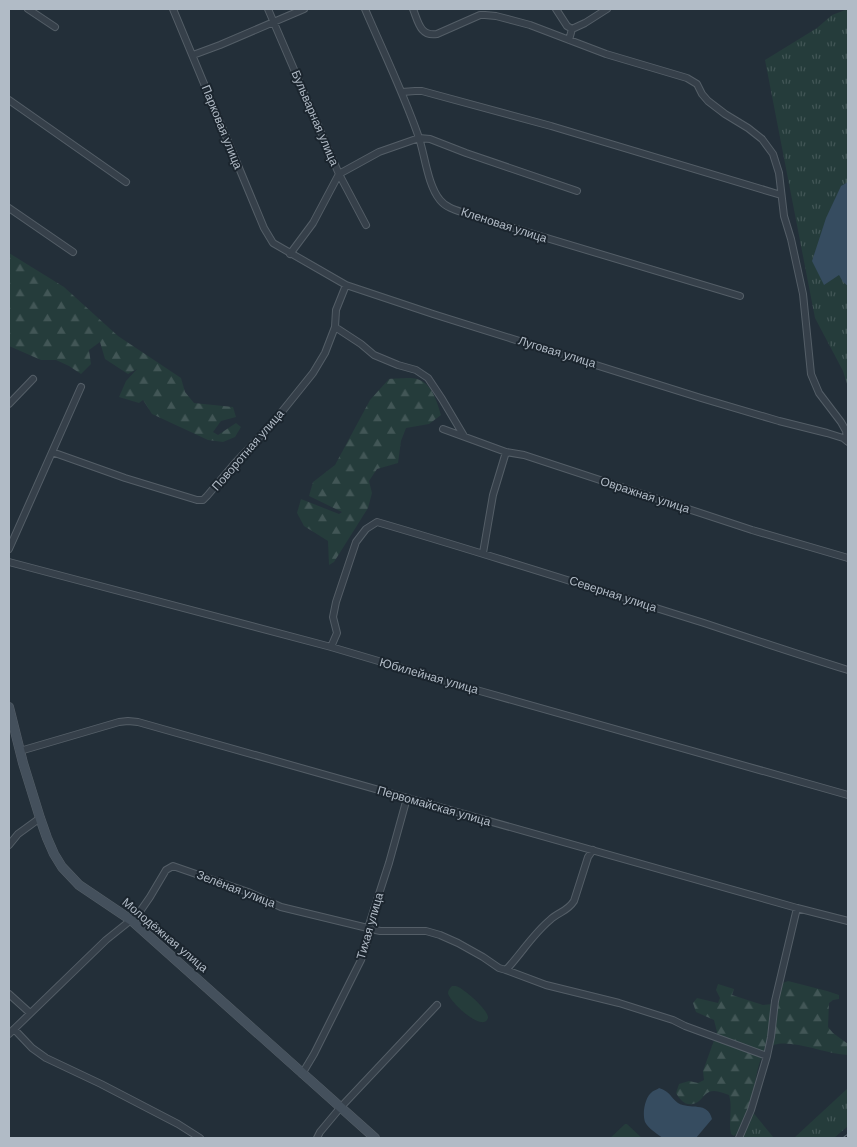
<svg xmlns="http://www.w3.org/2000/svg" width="857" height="1147" viewBox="0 0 857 1147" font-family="'DM Sans',sans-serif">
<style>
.grass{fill:url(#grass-tufts)}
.forest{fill:url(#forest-firs)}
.green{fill:#253c3b}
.water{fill:#364c60}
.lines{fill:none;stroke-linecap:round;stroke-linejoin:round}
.street-casing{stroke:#545e67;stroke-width:8}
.secondary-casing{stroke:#545e67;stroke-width:10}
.street{stroke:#36404a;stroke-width:6}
.secondary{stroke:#44505c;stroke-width:9}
.rail-casing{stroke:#586570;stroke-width:4}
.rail{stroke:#1b252e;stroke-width:2;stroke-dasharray:5.5;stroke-linecap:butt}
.labels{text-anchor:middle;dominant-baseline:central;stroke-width:4;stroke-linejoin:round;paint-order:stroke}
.street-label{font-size:12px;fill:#b1bbc6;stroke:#1b252e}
</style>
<defs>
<pattern id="grass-tufts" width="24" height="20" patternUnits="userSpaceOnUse" patternTransform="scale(1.25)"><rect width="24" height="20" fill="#253c3b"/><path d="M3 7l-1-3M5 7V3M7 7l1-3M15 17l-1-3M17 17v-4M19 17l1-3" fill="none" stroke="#425656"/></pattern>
<pattern id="forest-firs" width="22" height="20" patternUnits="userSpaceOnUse" patternTransform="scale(1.25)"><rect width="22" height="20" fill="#253c3b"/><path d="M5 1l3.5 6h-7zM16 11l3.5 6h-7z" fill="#425656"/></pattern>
</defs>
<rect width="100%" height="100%" fill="#232f39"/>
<path class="grass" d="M848 9V387L843 371 815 318 765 60 817 28 832 15Z
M848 1088V1126L834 1138H794Z
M751 1110 774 1138H739Z"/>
<path class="forest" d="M9 253 64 287 118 336 181 378 185 392 194 403 233 407 236 417 221 421 213 432 218 435 236 423 241 427 235 437 223 442 208 440 152 414 143 400 139 403 119 397 126 381 137 369 128 374 105 359 100 342 89 350 91 364 81 374 69 366 56 360H41L9 346Z
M389 379C396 379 411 377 417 379 432 383 437 402 441 415L429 424 406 428 401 441 398 463 377 469 369 481 372 493 368 508 334 562 329 565 328 541 304 526 297 513 301 499 339 514 342 512 309 496 313 482 335 465 370 400Z
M788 981 827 991 839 995V999L833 1000 829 1003 828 1027 833 1033 848 1044V1055C829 1054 811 1046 791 1044 782 1043 773 1043 766 1050 757 1060 755 1088 751 1102 747 1113 742 1123 737 1134L734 1136 731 1134C728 1121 733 1108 729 1095 723 1093 715 1089 709 1092 704 1094 701 1101 696 1103 686 1107 681 1101 676 1093L679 1084 689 1081 698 1083 704 1080 703 1071 717 1032 714 1020 696 1012 693 1003 697 998 718 1003 720 998 716 990 718 984 734 989 732 995 763 1005 772 1004 779 998 780 990 783 983Z"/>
<path class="green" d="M452 986C453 986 454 986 456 986 462 987 490 1011 488 1018 483 1034 448 1000 448 993 448 990 450 988 452 986Z
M625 1124H627L642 1138H610Z"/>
<path class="water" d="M848 182V286L843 282 839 275 824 285 812 261 826 218 841 186Z
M659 1088C671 1092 670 1097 678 1103 690 1110 708 1101 712 1119L696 1138H663C657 1134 648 1128 645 1122 642 1113 645 1097 652 1092 653 1091 658 1089 659 1088Z"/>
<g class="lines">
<g class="street-casing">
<path id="street" d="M28 9 55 27
M173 9 264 228 273 243 346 285 433 314 701 398 779 421 827 433 843 438 848 442
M268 9 339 174 366 225
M365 9C383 51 403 92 418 135 425 154 427 184 440 200 447 209 460 211 470 215L740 296
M413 9C418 21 420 37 437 34L480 15H485L496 16 530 25 606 54 687 78 697 84 702 94 708 101 725 114 748 128 762 139 773 154 779 173 784 216 791 239 803 294 811 374 819 393 841 422 846 431 847 440
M556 9 567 26 572 29
M569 40 572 29 585 23 607 9
M193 55 220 45 304 9
M402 92 415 91H422L551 126 781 195
M9 100 126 182
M9 208 73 252
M290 254 313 223 339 174 379 152 419 138 430 139 466 153 577 191
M335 327 361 344 374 355 398 365 416 370 428 378 442 399 464 436
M9 404 33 379
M443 429 506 452 524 455 752 530 848 558
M52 452 125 478 197 500H203L207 496 235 463 272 424 313 373 325 353 335 327 336 310 346 285
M9 549 81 387
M483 553 493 495 506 452
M9 562 331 647 480 691 848 795
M331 647 337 633 333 617 336 602 356 542 366 529 377 522C487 554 595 589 704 623 752 639 800 655 848 670
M20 751 119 722 128 721 138 722 797 908 848 921
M9 845 18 834 40 818
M506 970C521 954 533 934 550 920 558 912 567 912 574 901L588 857 593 850
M9 994 30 1013
M14 1029 32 1048 46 1058 101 1084 178 1124 200 1138
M9 1034 106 940 131 920 141 910 150 897 166 870 173 866 248 892 281 907 380 931H426L440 935 458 943 483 957 499 968 506 970 546 985 619 1003 673 1020 685 1026 767 1056
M302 1074 314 1054 361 960 369 935 368 928 389 863 407 798
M317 1138 320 1132 340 1108 437 1005
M739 1138 751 1110 767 1056 771 1037 775 1001 797 908"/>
</g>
<g class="secondary-casing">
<path id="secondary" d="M9 707 23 763 40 818 47 838 54 854 62 867 79 885 131 920 375 1138"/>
</g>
<use href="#street" class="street"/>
<use href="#secondary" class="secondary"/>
<g class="rail-casing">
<path id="rail" d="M845 1138 848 1136"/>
</g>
<use href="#rail" class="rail"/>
</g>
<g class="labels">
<g class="street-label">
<text transform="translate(315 118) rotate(67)">Бульварная улица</text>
<text transform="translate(222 127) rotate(68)">Парковая улица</text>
<text transform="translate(504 225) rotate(18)">Кленовая улица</text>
<text transform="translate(557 352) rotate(17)">Луговая улица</text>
<text transform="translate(248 450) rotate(-49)">Поворотная улица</text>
<text transform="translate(645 495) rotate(18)">Овражная улица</text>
<text transform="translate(613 594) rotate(18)">Северная улица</text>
<text transform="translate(429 676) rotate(16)">Юбилейная улица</text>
<text transform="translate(434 806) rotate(16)">Первомайская улица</text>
<text transform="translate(236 889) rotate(21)">Зелёная улица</text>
<text transform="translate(370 926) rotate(-74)">Тихая улица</text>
<text transform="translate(165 935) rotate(40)">Молодёжная улица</text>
</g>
</g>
<rect width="857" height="1147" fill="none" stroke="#b1bbc6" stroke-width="20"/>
</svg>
